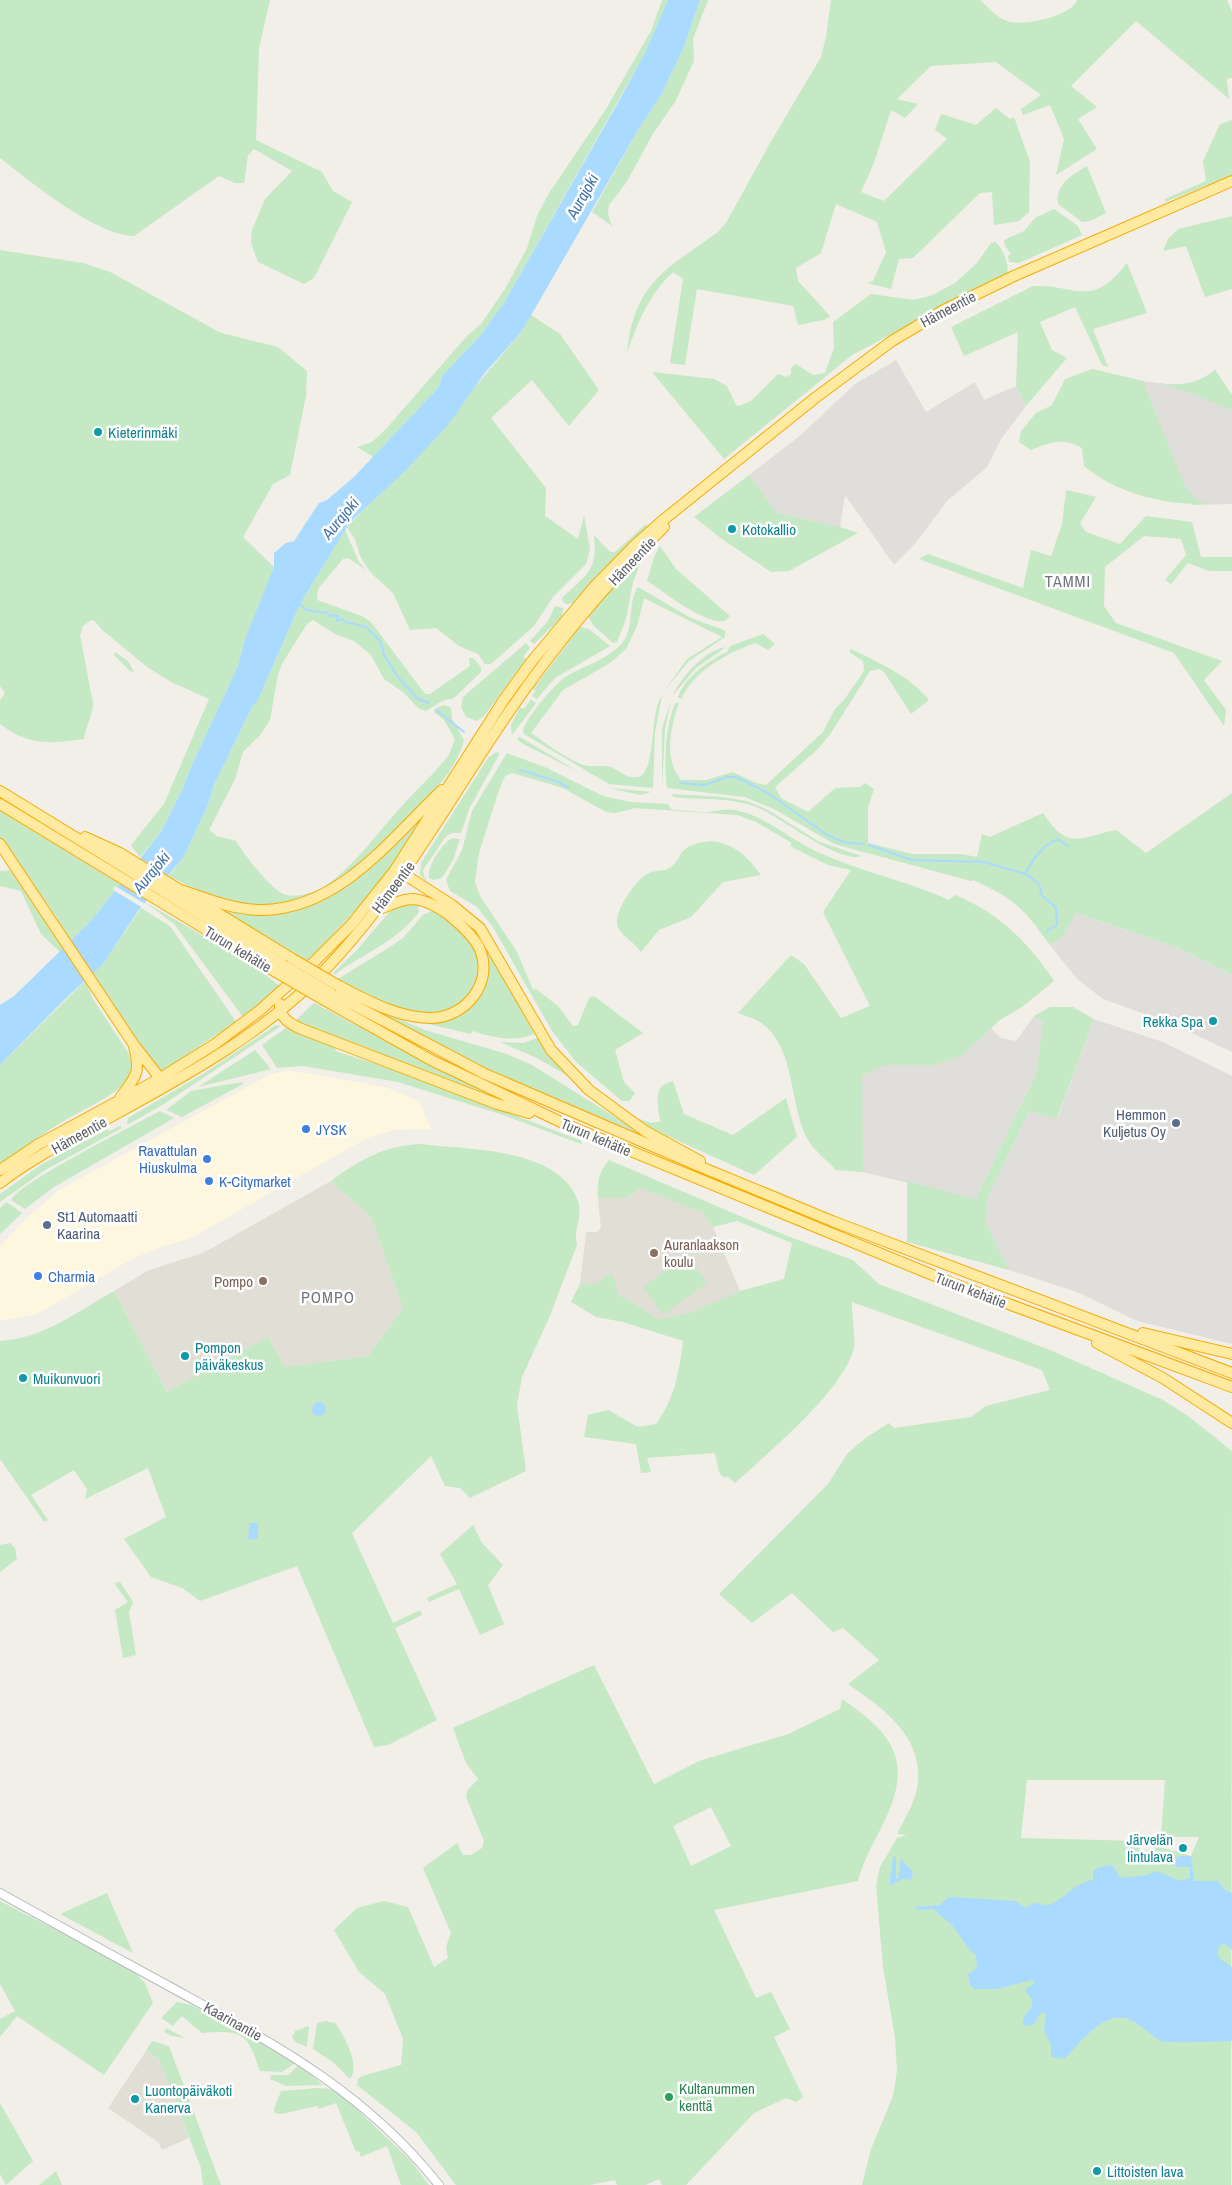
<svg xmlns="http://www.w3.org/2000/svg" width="1232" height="2185" viewBox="0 0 1232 2185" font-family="'Archivo Narrow',sans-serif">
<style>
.commercial{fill:#fef7e0}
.industrial{fill:#e0deda}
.education{fill:#e1ded6}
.green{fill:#c5e8c5;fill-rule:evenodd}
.water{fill:#aadaff}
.pier{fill:#f1efe8}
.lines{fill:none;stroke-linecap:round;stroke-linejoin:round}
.stream{stroke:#aadaff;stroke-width:2}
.secondary-casing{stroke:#b6babf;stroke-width:10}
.trunk-casing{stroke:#f9ab00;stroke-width:12}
.secondary{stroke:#fff;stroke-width:8}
.trunk{stroke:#feeaa1;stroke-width:10}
.trunk-bridge-casing{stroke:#f9ab00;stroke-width:12;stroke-linecap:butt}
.trunk-bridge{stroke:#feeaa1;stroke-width:10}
.culture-dot{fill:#0f9aa8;stroke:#fff;stroke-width:2}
.service-dot{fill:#5c6f8a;stroke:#fff;stroke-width:2}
.shop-dot{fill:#3f7fe0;stroke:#fff;stroke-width:2}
.education-dot{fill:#8d6e63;stroke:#fff;stroke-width:2}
.leisure-dot{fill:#2e9e5b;stroke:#fff;stroke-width:2}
.labels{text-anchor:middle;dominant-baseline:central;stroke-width:5;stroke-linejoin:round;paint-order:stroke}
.street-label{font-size:15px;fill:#5f6368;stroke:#fff}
.culture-label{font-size:15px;fill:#0d838f;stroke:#fff;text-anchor:start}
.service-label{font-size:15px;fill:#4e5e75;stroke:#fff;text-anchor:end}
.shop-label{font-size:15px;fill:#366cbe;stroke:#fff;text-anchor:start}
.education-label{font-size:15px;fill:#785e54;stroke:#fff;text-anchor:start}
.leisure-label{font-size:15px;fill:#27864d;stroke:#fff;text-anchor:start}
.water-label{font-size:16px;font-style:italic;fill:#4174aa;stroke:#fff}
.neighbourhood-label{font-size:16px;letter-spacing:1px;fill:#70757a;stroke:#fff}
</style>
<rect width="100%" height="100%" fill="#f1efe8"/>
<path class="commercial" d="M288 1070 385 1087 419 1101 431 1129 394 1130 367 1138 189 1239 158 1248 132 1259 37 1314 0 1321V1246L28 1217 59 1190 269 1075Z"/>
<path class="industrial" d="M896 360 926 412 975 382 984 400 1016 386 1026 406 1001 439 987 467 948 500 914 545 894 565 845 495 840 527 777 513 749 475 801 435 855 384Z
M1215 370 1232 395V504L1192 505 1143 381 1171 385 1188 384 1205 379Z
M1075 913 1178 948 1232 975V1052L1170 1023 1103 999 1077 979 1050 945 1062 937Z
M1034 1016 1043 1023 1036 1074 978 1194V1200L863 1172 862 1076 885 1065H935L961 1056 991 1028 1001 1038 1016 1041Z
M1094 1019 1163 1042 1232 1076V1344L1137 1321 1077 1292 1009 1270 986 1223 988 1197 1029 1111 1058 1117Z"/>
<path class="education" d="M331 1181 371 1217 403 1308 368 1356 285 1367 268 1337 167 1392 114 1291 149 1270 203 1253Z
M640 1188 703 1213 713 1227 740 1291 690 1313 659 1319 618 1294 607 1275 596 1284H580L586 1232H597L601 1228 598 1198H625Z
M146 2051 159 2059 189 2138 162 2150 158 2142 108 2108Z"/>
<path class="green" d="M0 0H270L259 48 256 140 322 172 333 191 352 202 314 278 304 284 258 262 251 243 252 230 265 199 292 171 254 149 248 155 244 183H235L219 176 134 236C95 235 31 182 0 158Z
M662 0H668L645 53 504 303 480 336 442 376 439 387 373 457 357 447 372 442 386 429 467 336 481 324 505 289 527 248 537 216 549 193 606 109 651 31Z
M700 0H708L693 39 694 61 675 102 654 132 626 183 609 205 608 214 612 226 592 212 638 130 661 95 683 49Z
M831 0H980C988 7 997 18 1007 21 1022 27 1072 16 1077 0H1227L1232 12V78L1227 79 1229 99 1136 21 1071 86 1097 107 1078 119 1097 149 1056 175 1064 139 1050 105 1023 115 1021 109 1041 95 996 62 931 66 897 99 918 104 905 118 891 110 874 163 861 192 884 201 947 139 935 130 941 114 976 125 996 108 1010 119 1014 117 1030 162 1029 212 1019 221 994 225 992 192 980 193 913 258 899 259 891 289 867 283 873 281 886 252 877 222 836 204 821 253 796 268 798 281 830 316 824 320 798 325 793 306 697 289 685 365 670 363 683 279 673 272C649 294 637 324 627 353 634 283 665 270 718 232L726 223 770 143 821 57 826 37Z
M1232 120V175L1165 202V199L1206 181 1203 161 1220 124Z
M1087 166 1106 213 1090 221 1082 222 1058 204C1055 184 1072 175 1087 166Z
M1054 209 1078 226 1082 235 1019 263 1009 262 1008 256 1011 254 1005 246 1004 240 1024 231 1035 218Z
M1232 216V289L1205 297 1186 246 1163 251 1168 239 1178 229Z
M995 242C1002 246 1010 265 1007 274L852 355 724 459 652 372 714 379 727 386 736 405 739 406 751 401 778 374 787 377 791 374V368L796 364 813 375 825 373 834 348 833 322 871 294 914 300 933 295 955 283 977 263 991 243Z
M0 250 83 263 110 272 221 333 278 347 307 371 306 396 290 475 273 484 243 537 274 567 271 577 245 639 238 666 192 765 182 790 161 832 140 857 131 845 164 804 209 699 171 682 147 667 100 628 95 621 91 620 83 626 80 635 93 703C93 713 86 726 84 739 50 744 29 746 0 724V700L5 693 0 686Z
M1127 263 1147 313 1093 329 1108 367 1102 365 1075 307 1040 322 1052 350 1067 358 1026 406 1016 386 1018 332 964 356 951 327 1033 286C1077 284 1091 310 1127 263Z
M531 315 560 334 599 390 569 426 532 380 491 418 546 488 545 516 578 539 584 515 590 549 586 564 553 597 534 626 491 664H485L478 654 459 646 436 628 410 630 393 593 371 573 360 556 355 539 347 527 380 492 405 471 522 331Z
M1093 369 1143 381 1184 484 1195 499 1208 504C1165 505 1117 494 1084 466L1082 448C1064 437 1049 442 1031 450L1019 442 1021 431 1036 413 1052 405 1065 379Z
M1215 370 1232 395V410L1185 391 1158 383C1180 386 1198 384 1215 370Z
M749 475 777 513 840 527 858 533 789 571 771 572 722 539 694 517Z
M1066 490 1096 497 1080 523 1086 532 1120 544 1146 516 1192 522 1201 557H1232V571H1209L1188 563 1171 584 1165 580 1186 555 1181 539 1144 536 1105 567 1104 606 1116 623 1222 661 1204 680 1226 710 1224 726 1174 653 919 559 928 554 1023 588 1031 550 1051 556 1062 524Z
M646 524 648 527 603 571 574 603 566 604 563 602 562 598C587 574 598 571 594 535L610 552H615Z
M345 530 359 562 366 570 348 558 343 559 318 589 317 600 362 616 371 622 425 694H430L470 666 469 658H473L481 667V672L454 698 442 701 426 711 418 708 403 692 384 679 371 655 354 641 335 634 313 620 307 624 283 662 278 674 270 720 261 734 243 752 235 779 209 830 217 836 236 841C244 854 272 892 287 895 298 898 315 892 324 887 354 866 376 835 400 808 416 790 434 774 449 755L455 739 444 720 434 712 436 708 445 705 451 708 452 719 464 740C456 773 425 801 401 824 378 847 354 876 324 891 272 918 217 902 169 876L183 858 208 805 214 785 252 707 257 702 300 604Z
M660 546 676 569 730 616 725 621C703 624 666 593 647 581L654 557Z
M644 553 633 582 626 619 617 642 613 643 593 625 588 616Z
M638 587 691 618 721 629 725 631V637L689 661 665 690 687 659 722 637 644 598 637 626 626 649 610 663 563 690 531 733C547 744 565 758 583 765 593 768 604 764 613 768 621 772 628 779 638 777 657 773 649 711 662 696L655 733 653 788 609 784 524 734 523 730C528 716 554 684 567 676 584 666 609 659 623 642 635 626 627 603 638 587Z
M555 606 563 608 562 617 534 644 530 641 548 621Z
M580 627 589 629 610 646 555 678 537 699 532 696 536 691 533 689Z
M763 634 775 644 768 650 755 643C727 653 694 671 681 699L678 697C685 677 708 661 727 652L730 646Z
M526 643 530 648 523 657 526 659 484 716 477 721 466 717 461 707 463 697Z
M726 647 696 668 673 695C682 676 704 651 726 647Z
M851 649C878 662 911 677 929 700L911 714 884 672 879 669 870 671 831 733 818 749 775 787 781 798 808 812 835 788 860 787 865 783 874 789 868 807V843L913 854H961L977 857 982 834 990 837 1043 813C1068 852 1081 837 1116 830L1146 853 1232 793V975L1178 948 1076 913 1062 937 1050 945C1023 908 1015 899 973 880L971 881 834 844 776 810 745 797 667 788C664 768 665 721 676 703H679C671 726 663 759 681 780H706L733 772 756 783 766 785 823 732 835 709 844 700 864 671 863 661 849 652Z
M115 652 128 661 134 672 130 671 114 655Z
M531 699 536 703 512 735 511 725 520 707 524 709Z
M671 700 665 729 662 789V729Z
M520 737 577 771 523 744 517 739Z
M496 752 500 753 470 807 461 833H452L446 836 423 870 424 876 428 883 420 875 421 863 488 758Z
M507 753 547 768 603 796 630 802 668 804 671 809 675 810C686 810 698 813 709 812 720 810 728 808 739 811 769 818 792 841 820 853 862 872 907 881 949 900L955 895C999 913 1028 942 1054 981L1022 1007 1000 1020 961 1056 935 1065H885L862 1076 863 1172 836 1170C827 1160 813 1150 807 1138 789 1104 796 1046 760 1022 754 1018 745 1016 738 1013L791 955 804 964 841 1018 870 1006 823 912 851 870 828 865 790 846 792 843 756 822 737 815 635 808 615 813 606 812 563 788 512 773 505 776 499 790 479 853 475 882 480 896 517 952 533 990 536 989 558 1006 573 1026 578 1025 589 998 594 996 643 1033 615 1050 624 1082 635 1093 629 1101H622L576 1062 552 1031 493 927 477 907 450 891 446 880 462 850 472 811Z
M610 788 651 792 640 795Z
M672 794 722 797 747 801 768 810 818 841 861 856C837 864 779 815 754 806 728 797 700 800 673 797Z
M428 808C395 867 354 915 306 962L215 908 217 905C236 907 271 914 289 911 340 903 391 843 428 808Z
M0 811 120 884 91 921 60 952 41 934 21 891 0 886V871L14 870 51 924 58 919 0 838Z
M452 838 460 839 453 860 442 878 433 880 429 878C427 866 442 844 452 838Z
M710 841C734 843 747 856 761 875L723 882 691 917 659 930 641 952C635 942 618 935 617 923 615 910 637 878 649 873 656 870 664 872 671 867 676 863 679 857 682 852 689 844 701 842 710 841Z
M145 902 250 963 281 987 243 1017 174 924Z
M417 903 419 912C394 944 365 952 334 975L333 973 356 951 391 910 405 904Z
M141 908 170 926 237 1023C209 1037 186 1057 159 1073L93 973 103 964Z
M434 910C448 920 464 930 473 946 490 977 466 1013 432 1013 398 1014 365 993 336 980L390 947 403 938 423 915Z
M462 920C495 950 513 995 534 1034 514 1043 492 1037 472 1031L471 1034 420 1022V1019L455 1015 486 969Z
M85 981 93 999 129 1054C131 1062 134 1071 129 1079 119 1094 74 1114 57 1125 38 1137 19 1151 0 1164V1065Z
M314 1003 500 1100 294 1022Z
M1050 1007H1073L1094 1019 1057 1118 1029 1111 988 1197 986 1223 1009 1270 907 1242V1181L978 1200V1194L1036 1074 1043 1023 1034 1016Z
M380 1011 425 1030 507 1054 532 1065 639 1132 671 1148C587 1113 501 1080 421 1036 409 1030 387 1021 380 1011Z
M276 1025 281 1026 164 1104 127 1125 128 1118 206 1072Z
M286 1028 295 1030 336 1048 335 1051 396 1070 582 1141 581 1144 503 1115 398 1082 303 1066 277 1068 262 1045Z
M537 1038 571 1078 537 1058 500 1042 523 1043Z
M255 1050 271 1069 198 1087Z
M673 1081 684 1114 733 1135 786 1098 797 1137 754 1175 632 1120 634 1117 651 1123 661 1121C658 1115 655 1091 662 1086 665 1084 670 1082 673 1081Z
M242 1082 243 1084 182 1117 166 1110 191 1091Z
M160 1111 174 1118 54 1187 25 1209 11 1200C20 1182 135 1125 160 1111Z
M120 1126 122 1128 45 1170 0 1202V1194L42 1164 108 1129 109 1131Z
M420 1144C467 1150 559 1147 578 1201 583 1217 573 1230 577 1245L549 1318 522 1377 517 1405 526 1471 470 1498 460 1488 445 1486 431 1456 352 1533 393 1623 420 1610 422 1615 395 1628 437 1720 388 1745 374 1747 297 1566 200 1601 182 1588 151 1577 124 1539 166 1517 148 1468 85 1499 87 1489 74 1470 31 1495 48 1520 44 1522 0 1459V1341C42 1339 79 1311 114 1291L167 1392 268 1337 285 1367 368 1356 403 1308 371 1217 331 1181C359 1160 384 1146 420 1144Z
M609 1160 787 1236 853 1260 879 1284 1050 1350 1163 1400 1188 1416 1232 1451 1231 2185H862L871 2149 893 2096 897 2071 895 2038 883 1967 876 1886 880 1867 897 1838 907 1835 897 1834C904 1820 914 1804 917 1789 926 1738 884 1709 848 1684L879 1660 843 1628 833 1632 792 1593 752 1623 719 1594 828 1484 847 1454 864 1439 889 1423 894 1428 971 1417 986 1406 1050 1390 1042 1370 852 1302C851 1316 857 1340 853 1352 838 1395 769 1452 735 1483L727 1476 724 1478 719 1472 715 1453 647 1458 651 1472 641 1473 636 1444 584 1437 588 1415 608 1410 638 1427 656 1424C675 1398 679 1372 683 1341L623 1322 596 1317 571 1302 580 1284H596L607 1275 613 1274 618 1294 659 1319 690 1313 740 1291 784 1279 792 1243 737 1221 713 1227 703 1213 640 1188 625 1198H598C597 1182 598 1173 609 1160ZM1027 1780H1165L1161 1837H1199L1191 1856 1156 1846 1155 1850 1140 1851 1139 1841 1021 1838ZM894 1856 896 1879H902L889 1885Z
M7 1202 22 1213 0 1234V1208Z
M687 1255 707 1283 663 1315 643 1287Z
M473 1525 482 1543 503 1565 488 1585 504 1624 480 1635 459 1589 429 1602 427 1598 457 1584 440 1554Z
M10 1543 15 1548 17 1559 0 1572V1545Z
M120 1582 133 1602 129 1612 136 1655 123 1658 115 1610 128 1602 114 1583Z
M594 1665 654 1784 699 1761 788 1734 840 1709 842 1699C893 1734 914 1760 884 1822 874 1842 864 1859 858 1881L714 1910 756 1998 771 1992 790 2029 774 2037 803 2097 796 2102 786 2098 754 2113 686 2185H662L659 2179 646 2185H617L615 2180 590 2185H456L416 2132 357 2085 358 2079 362 2076 401 2065 403 2039 385 1994 359 1972 334 1930 357 1908 384 1901 408 1907 434 1967 448 1958 446 1947 451 1933 423 1868 457 1843 463 1855H471L482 1848 484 1841 466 1797 467 1791 478 1779 466 1763 453 1728ZM711 1807 731 1846 691 1866 673 1826Z
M107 1893 133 1953 60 1914Z
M0 1901 131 1969 145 1983 153 2003 104 2075 17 2016 0 2037V2019L15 2011 0 1984Z
M177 2002 191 2005 297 2062 282 2072 260 2071C247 2032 242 2030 202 2033L182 2016 173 2026 161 2018Z
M326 2021 335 2023C344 2035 361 2066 350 2079L334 2063 313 2049 317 2023Z
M309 2026 307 2047 295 2042 292 2037 295 2031Z
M166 2028 185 2038 172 2036 164 2032Z
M152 2041 169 2046 221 2185H203L201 2168 159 2059 146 2051Z
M300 2064 322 2085 286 2086 270 2079 271 2075H288Z
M317 2088 331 2089 343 2096 411 2161 429 2185H401L387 2146 361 2157 359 2151 356 2152 336 2103 319 2109 317 2106 281 2114 275 2113 274 2109 281 2091Z
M0 2103 33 2161 6 2185 0 2174Z
M56 2171 62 2185H39Z"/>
<path class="water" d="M668 0H700L683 49 661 95 638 130 522 331 484 374 448 425 405 471 350 522 300 604 257 702 252 707 214 785 208 805 183 858 138 911 103 964 65 999 0 1065V1005L14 996 91 921 161 832 182 790 192 765 238 666 245 639 274 567V553L286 543 294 541 319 503 327 500 354 477 439 387 442 376 480 336 504 303 620 99 645 53Z
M312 1409a7 7 0 1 1 14 0a7 7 0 1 1-14 0Z
M250 1523H258V1537L254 1540 248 1539Z
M896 1856V1879L898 1878 901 1859 913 1872 911 1880 902 1879 889 1886 893 1857Z
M1180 1856H1191L1194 1881H1218L1225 1890 1232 1893V1950L1224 1943 1219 1946 1217 1953 1219 1958 1232 1967V2041C1216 2041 1175 2044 1162 2041 1152 2038 1143 2026 1133 2021 1105 2006 1081 2043 1064 2059L1051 2057V2045L1044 2031 1046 2014 1041 2012 1034 2024 1027 2026 1023 2024C1021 2014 1035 2009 1032 2000 1030 1995 1026 1994 1025 1989L1034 1984 1032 1980 997 1989H975L970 1985 968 1974 977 1968 976 1955 970 1950 952 1925 933 1909 916 1910V1907L940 1905 949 1897 1016 1901 1026 1908 1033 1903C1039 1902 1043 1907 1048 1905 1066 1899 1074 1882 1093 1880V1870L1107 1865 1114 1867 1120 1878 1148 1875 1157 1871 1179 1881 1190 1878V1867H1176V1858Z"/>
<path class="pier" d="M115 886 147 905 143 908 113 890Z"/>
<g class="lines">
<path class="stream" d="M300 604 306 610 328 613 330 617 332 615 338 616 337 621 342 619 346 622 366 627 381 642 384 655 398 677 418 699 429 703
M436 710 464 732
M520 770 556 781 568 787
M680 783 705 785 727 777H736L768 793 827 835 843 842 863 844
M869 845 912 860 984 862 1026 874 1039 884 1042 896 1056 907 1057 925 1047 931
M1025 874C1033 860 1042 845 1058 839L1068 846"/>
<g class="secondary-casing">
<path id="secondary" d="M0 1893C59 1926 117 1958 176 1990 278 2046 365 2092 439 2185"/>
</g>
<g class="trunk-casing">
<path id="trunk" d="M0 791 283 965
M0 804 276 972
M85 837 120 853 291 958
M0 844 134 1045 163 1082
M399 871 452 905 480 928 551 1050 589 1090 645 1131 700 1161
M181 890C207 899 234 910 262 910 339 909 391 839 442 790
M339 986C368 1001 398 1018 432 1018 465 1017 492 985 481 952 476 938 460 924 449 915 438 907 425 899 411 899 398 900 386 907 375 911
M331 993 485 1074 694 1164 832 1221 1232 1373
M324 1000 431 1060 565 1124 952 1283 1232 1387
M280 1004C279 1017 289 1023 299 1028L497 1104 529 1113
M120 1098C136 1076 141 1074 134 1046
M0 1170 39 1144 159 1079 215 1044 259 1011 314 962 351 925 395 870 503 701 532 661 594 587 635 545 662 521 815 398 892 341 944 310 1014 276 1232 181
M0 1183C35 1156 76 1136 114 1115 187 1075 260 1035 319 976 389 905 438 819 492 737 542 661 599 590 664 527
M1143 1333 1232 1354
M1097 1343 1163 1378 1232 1423"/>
</g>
<use href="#secondary" class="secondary"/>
<use href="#trunk" class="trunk"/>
<g class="trunk-bridge-casing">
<path id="trunk-bridge" d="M291 958 339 986
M283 965 331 993
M276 972 324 1000"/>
</g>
<use href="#trunk-bridge" class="trunk-bridge"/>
</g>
<g class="culture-dot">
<circle cx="98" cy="432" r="5"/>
<circle cx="732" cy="529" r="5"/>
<circle cx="1213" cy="1021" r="5"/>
<circle cx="185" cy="1356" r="5"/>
<circle cx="23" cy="1378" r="5"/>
<circle cx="1183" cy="1848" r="5"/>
<circle cx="135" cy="2099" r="5"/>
<circle cx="1097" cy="2171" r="5"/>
</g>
<g class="service-dot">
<circle cx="1176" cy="1123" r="5"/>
<circle cx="47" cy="1225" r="5"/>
</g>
<g class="shop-dot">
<circle cx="306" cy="1129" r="5"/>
<circle cx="207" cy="1159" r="5"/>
<circle cx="209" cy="1181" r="5"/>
<circle cx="38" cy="1276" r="5"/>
</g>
<g class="education-dot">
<circle cx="654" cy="1253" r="5"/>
<circle cx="263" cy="1281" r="5"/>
</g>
<circle class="leisure-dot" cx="669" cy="2097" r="5"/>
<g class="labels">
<g class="street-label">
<text transform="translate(948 309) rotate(-28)">Hämeentie</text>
<text transform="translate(632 561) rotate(-46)">Hämeentie</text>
<text transform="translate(393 887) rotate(-53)">Hämeentie</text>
<text transform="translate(238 949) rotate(31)">Turun kehätie</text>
<text transform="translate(79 1135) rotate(-29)">Hämeentie</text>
<text transform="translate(596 1137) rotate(23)">Turun kehätie</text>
<text transform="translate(971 1290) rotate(21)">Turun kehätie</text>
<text transform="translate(233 2021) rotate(29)">Kaarinantie</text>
</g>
<g class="culture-label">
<text x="108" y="432">Kieterinmäki</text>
<text x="742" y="529">Kotokallio</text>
<text x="1203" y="1021" text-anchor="end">Rekka Spa</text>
<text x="195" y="1347">Pompon<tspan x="195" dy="17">päiväkeskus</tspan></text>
<text x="33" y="1378">Muikunvuori</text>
<text x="1173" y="1839" text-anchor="end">Järvelän<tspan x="1173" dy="17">lintulava</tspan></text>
<text x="145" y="2090">Luontopäiväkoti<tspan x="145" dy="17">Kanerva</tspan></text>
<text x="1107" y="2171">Littoisten lava</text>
</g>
<g class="service-label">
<text x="1166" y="1114">Hemmon<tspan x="1166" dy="17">Kuljetus Oy</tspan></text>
<text x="57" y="1216" text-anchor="start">St1 Automaatti<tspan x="57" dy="17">Kaarina</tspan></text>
</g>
<g class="shop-label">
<text x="316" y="1129">JYSK</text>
<text x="197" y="1150" text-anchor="end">Ravattulan<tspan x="197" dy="17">Hiuskulma</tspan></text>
<text x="219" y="1181">K-Citymarket</text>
<text x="48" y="1276">Charmia</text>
</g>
<g class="education-label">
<text x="664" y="1244">Auranlaakson<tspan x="664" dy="17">koulu</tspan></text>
<text x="253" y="1281" text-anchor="end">Pompo</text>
</g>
<g class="leisure-label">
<text x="679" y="2088">Kultanummen<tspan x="679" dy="17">kenttä</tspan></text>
</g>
<g class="water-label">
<text transform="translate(582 196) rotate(-61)">Aurajoki</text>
<text transform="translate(340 518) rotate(-50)">Aurajoki</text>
<text transform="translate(151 872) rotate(-50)">Aurajoki</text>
</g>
<g class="neighbourhood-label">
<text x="1068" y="581">TAMMI</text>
<text x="328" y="1297">POMPO</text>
</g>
</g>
</svg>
